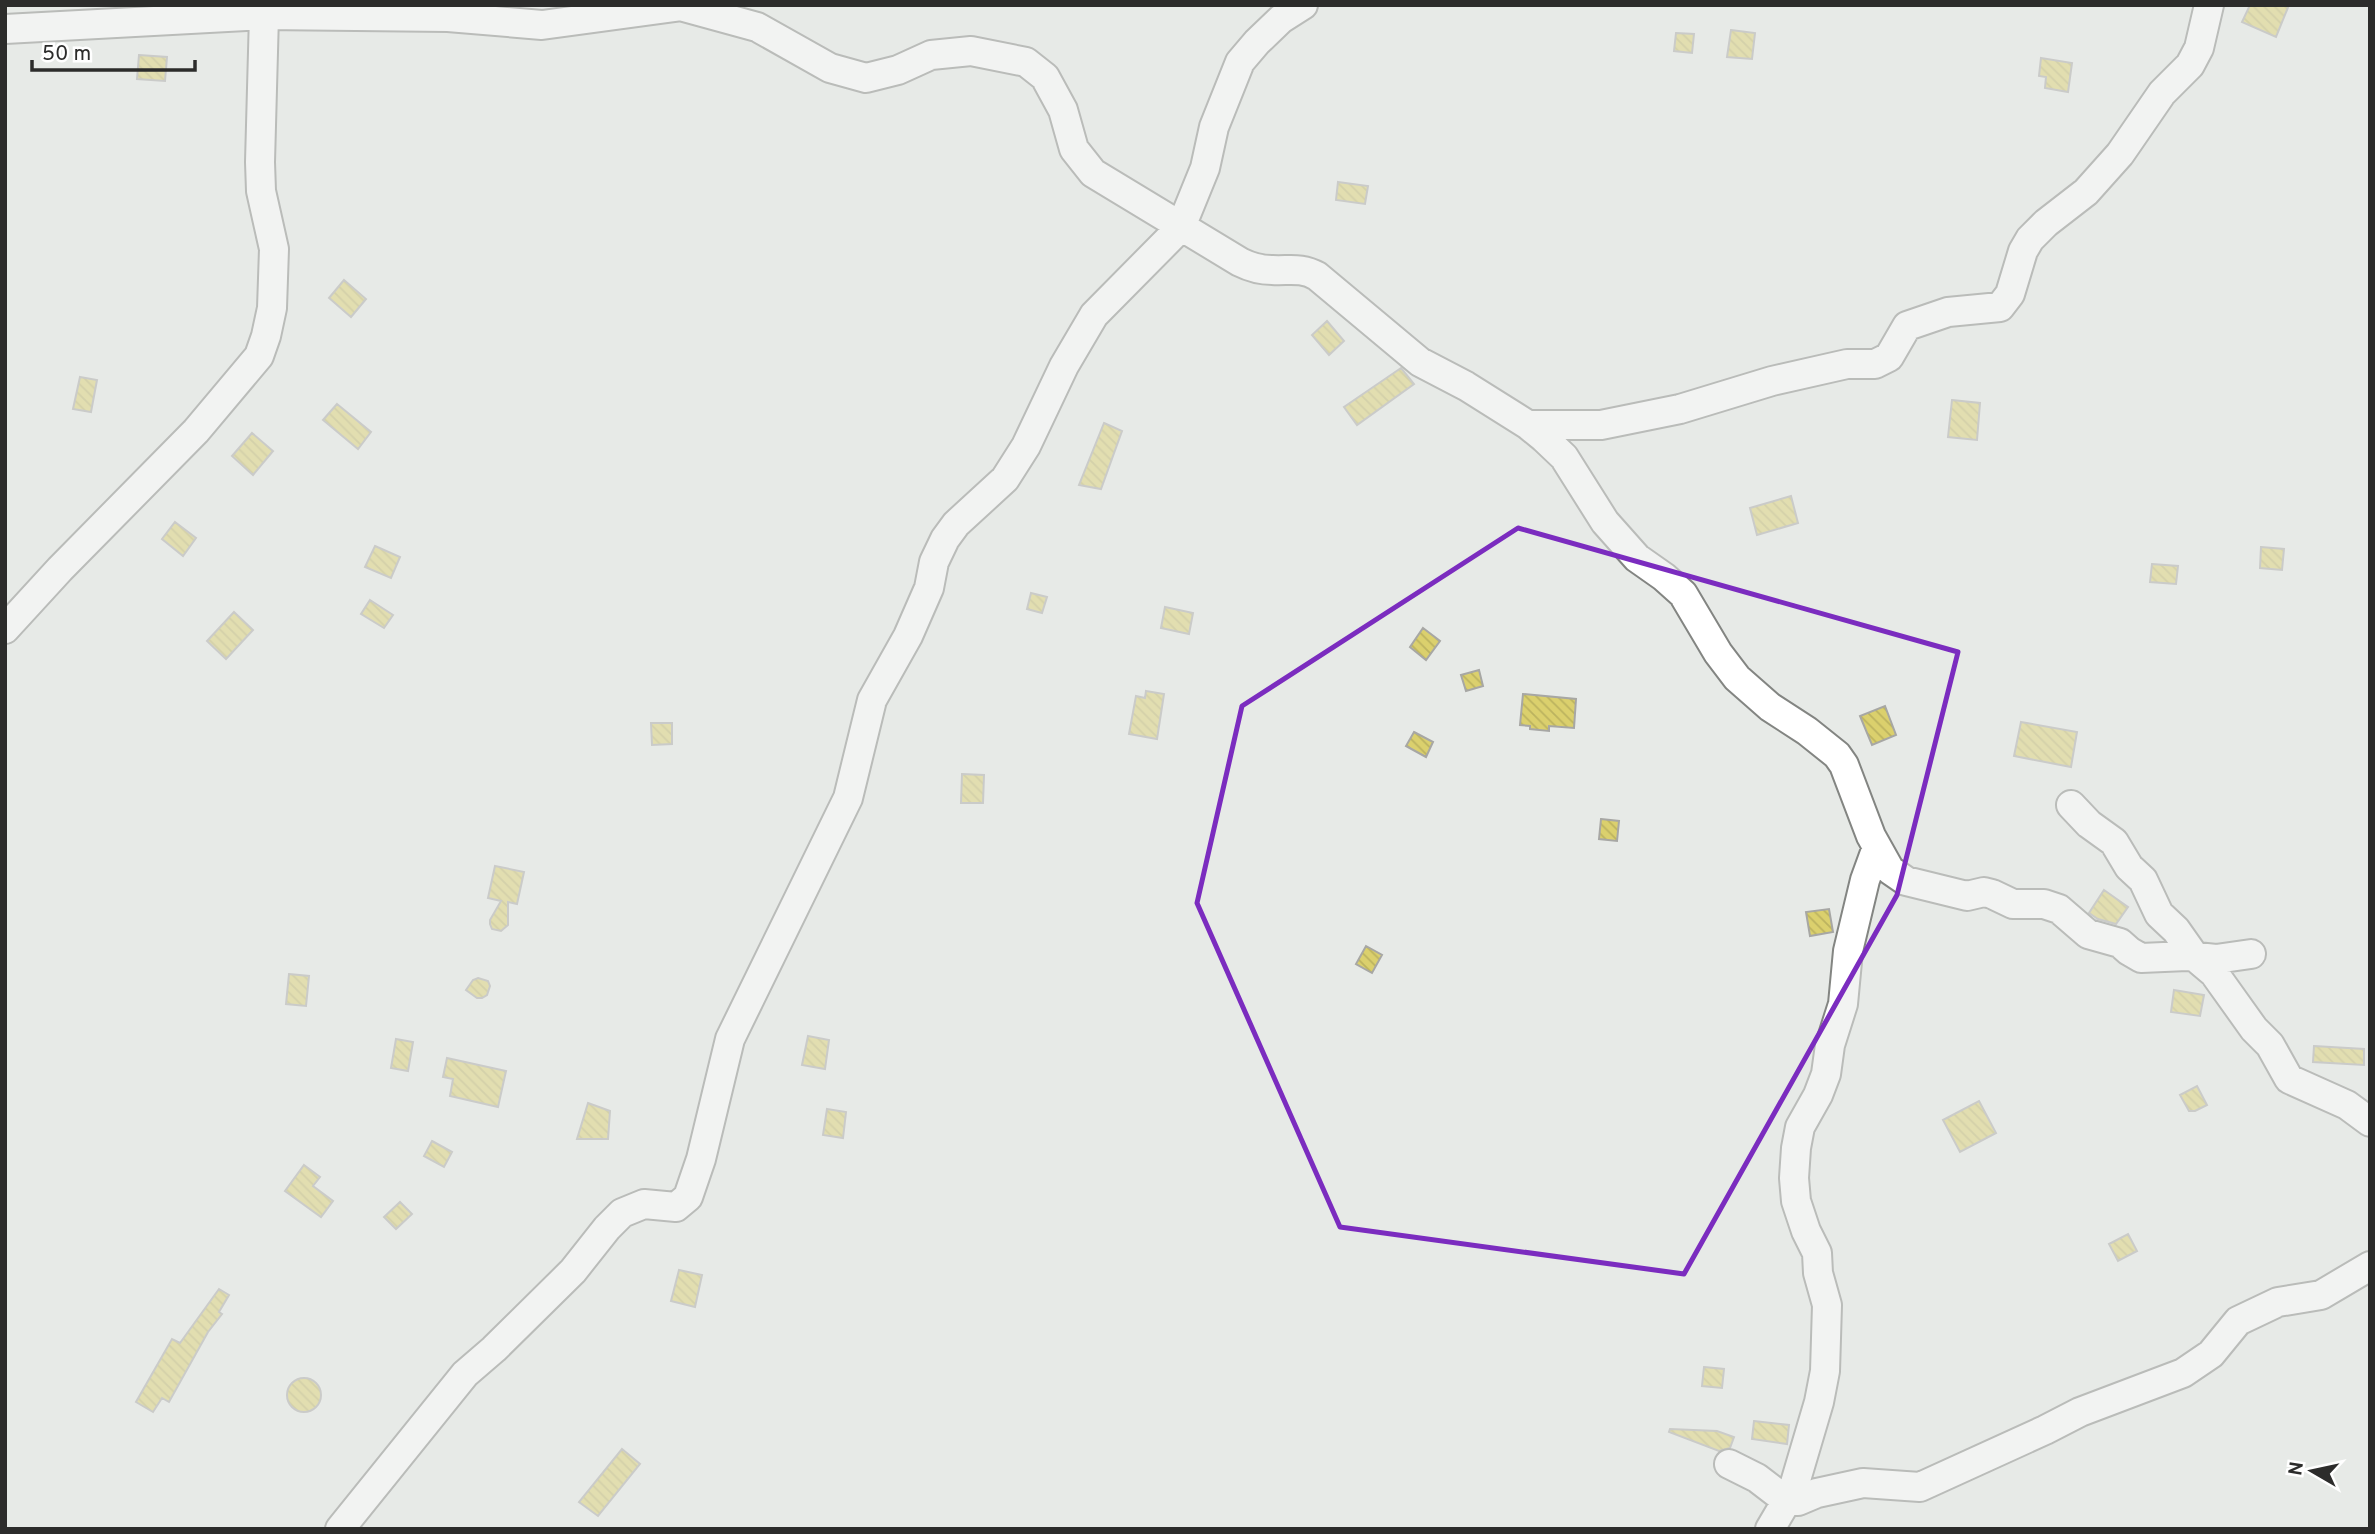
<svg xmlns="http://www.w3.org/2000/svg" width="2375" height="1534" viewBox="0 0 2375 1534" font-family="Overpass,sans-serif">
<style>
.building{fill:url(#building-back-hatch);stroke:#a7a7a4;stroke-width:2}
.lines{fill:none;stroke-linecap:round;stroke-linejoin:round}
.minor-casing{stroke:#838582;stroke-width:32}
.minor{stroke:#fff;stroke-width:28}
.marked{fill:none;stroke:#7b2cbf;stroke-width:5;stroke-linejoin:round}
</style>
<defs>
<pattern id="building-back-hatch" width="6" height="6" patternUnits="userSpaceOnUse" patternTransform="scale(1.75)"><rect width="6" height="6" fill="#dbd06d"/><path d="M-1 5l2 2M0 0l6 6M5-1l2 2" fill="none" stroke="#bcb35f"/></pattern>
</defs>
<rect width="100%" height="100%" fill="#e7eae7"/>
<path class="building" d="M2250 5H2289L2276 37 2242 22Z
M1731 30 1755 33 1752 59 1727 57Z
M1676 33 1694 34 1692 53 1674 51Z
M139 55 167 57 165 81 137 79Z
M2041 58 2072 63 2068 92 2045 88 2046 77 2039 76Z
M1338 182 1368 186 1365 204 1336 200Z
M344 280 366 299 351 317 329 298Z
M1327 321 1344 341 1329 355 1312 335Z
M1401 368 1414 384 1357 425 1344 407Z
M80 377 97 380 91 412 73 409Z
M1952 400 1980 403 1977 440 1948 437Z
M337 404 371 432 358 449 323 420Z
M1104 423 1122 431 1101 489 1079 485Z
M252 433 273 451 253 475 232 456Z
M1791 496 1798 523 1757 535 1750 508Z
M175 522 196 538 183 556 162 539Z
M375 546 400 557 391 578 365 567Z
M2261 547 2284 549 2282 570 2260 568Z
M2152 564 2178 566 2176 584 2150 582Z
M1031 593 1047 597 1042 613 1027 609Z
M370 600 393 615 384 628 361 614Z
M1165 607 1193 613 1189 634 1161 628Z
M234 612 253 630 226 659 207 641Z
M1423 628 1440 641 1426 660 1410 647Z
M1479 670 1483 686 1466 691 1461 675Z
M1146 691 1164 694 1157 739 1129 734 1136 696 1145 698Z
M1523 694 1576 699 1574 728 1549 726V731L1530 729V726L1520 725Z
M1885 706 1896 735 1872 745 1860 716Z
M2021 722 2077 732 2071 767 2014 756Z
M651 723H672V744L652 745Z
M1414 732 1433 742 1426 757 1406 746Z
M962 774 984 775 983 803H961Z
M1601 819 1619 821 1617 841 1599 839Z
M495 866 524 872 517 904 508 902V925L501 931 492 929 490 924V920L501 901 488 898Z
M2104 890 2128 907 2116 924 2098 919 2089 913Z
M1829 909 1833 932 1810 936 1806 912Z
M1366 946 1382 955 1372 973 1356 964Z
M289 974 309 976 306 1006 286 1004Z
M478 978 488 981 490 986 487 995 482 998H477L466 990 473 980Z
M2174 990 2204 995 2200 1016 2171 1012Z
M808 1036 829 1040 825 1069 802 1065Z
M396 1039 413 1042 408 1071 391 1068Z
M2314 1046 2364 1049V1065L2313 1062Z
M447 1058 506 1071 498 1107 450 1096 453 1079 443 1077Z
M2197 1086 2207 1105 2195 1111H2189L2180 1095Z
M1979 1101 1996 1133 1960 1152 1943 1120Z
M588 1103 610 1111 608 1139H577Z
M827 1109 846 1112 843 1138 823 1135Z
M432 1141 452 1152 444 1167 424 1156Z
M304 1165 320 1177 313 1186 333 1201 321 1217 285 1191Z
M400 1202 412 1214 396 1229 384 1217Z
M2128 1234 2137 1251 2118 1261 2109 1244Z
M679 1270 702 1275 695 1307 671 1301Z
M219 1289 229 1295 219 1312 222 1314 208 1332 169 1402 162 1398 153 1412 136 1402 172 1339 180 1343Z
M1704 1367 1724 1369 1722 1388 1702 1386Z
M287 1395a17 17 0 1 1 34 0a17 17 0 1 1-34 0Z
M1754 1421 1789 1425 1787 1444 1752 1439Z
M1670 1429 1717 1431 1734 1437 1730 1448 1719 1451 1669 1432Z
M622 1449 640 1464 598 1516 579 1502Z"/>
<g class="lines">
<g class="minor-casing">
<path id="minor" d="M684 7 757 27 830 68 866 78 898 70 931 55 971 51 1026 62 1045 77 1063 110 1074 149 1093 173 1240 262C1250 267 1261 270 1272 270 1289 271 1301 267 1317 276L1420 362 1466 386 1528 425 1544 438 1564 457 1605 522 1637 558 1664 577 1683 594 1718 653 1737 678 1770 707 1807 731 1837 755 1844 765 1871 836 1890 870 1906 881 1967 896 1984 892 1992 894 2013 904H2044L2059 909 2088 934 2120 943 2129 951 2141 958 2187 956 2216 959 2251 954
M5 29 264 15 448 17 542 25 690 5
M1528 425H1601L1680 409 1772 381 1847 364H1875L1889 357 1907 326 1948 312 2000 307 2010 294 2023 251 2030 239 2046 223 2086 192 2120 154 2162 93 2190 65 2199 48 2209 5
M5 629 60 569 196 431 259 356 266 336 272 308 274 249 261 191 260 162 264 15
M2071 805 2089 824 2114 842 2129 867 2143 880 2159 914 2176 930 2195 957 2214 973 2254 1029 2270 1045 2289 1079 2347 1105 2370 1122
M1729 1464 1757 1478 1787 1501H1798L1817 1493 1863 1483 1920 1487 2045 1430 2080 1412 2183 1373 2211 1354 2238 1321 2278 1302 2321 1295 2370 1266
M340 1529 465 1374 494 1349 573 1271 607 1228 622 1213 644 1204 676 1207 688 1197 701 1159 730 1039 848 798 872 700 908 636 929 588 934 562 945 539 956 524 1005 479 1026 446 1064 366 1094 315 1181 227 1205 168 1214 127 1240 62 1257 42 1281 19 1303 5
M1770 1529 1793 1490 1819 1402 1825 1371 1827 1305 1818 1273 1817 1253 1806 1231 1796 1201 1794 1178 1796 1148 1800 1127 1818 1095 1826 1074 1830 1045 1843 1004 1848 951 1865 880 1877 847"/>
</g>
<use href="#minor" class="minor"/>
</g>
<path d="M0 0H2375V1534H0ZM1518 528 1958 652 1897 895 1684 1274 1340 1227 1197 903 1242 706Z" fill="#e7eae7" fill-opacity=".55" fill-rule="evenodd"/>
<path class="marked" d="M1518 528 1958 652 1897 895 1684 1274 1340 1227 1197 903 1242 706Z"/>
<rect width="2375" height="1534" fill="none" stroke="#2c2c2b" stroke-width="14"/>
<g transform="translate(2312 1471) rotate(279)" stroke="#ffffff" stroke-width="5" paint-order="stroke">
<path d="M0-5L12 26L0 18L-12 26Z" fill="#2c2c2b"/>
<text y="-10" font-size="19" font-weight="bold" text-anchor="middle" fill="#2c2c2b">N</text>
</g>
<path d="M32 60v10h163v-10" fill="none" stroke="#2c2c2b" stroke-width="3.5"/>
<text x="42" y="60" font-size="21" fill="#2c2c2b" stroke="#ffffff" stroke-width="5" paint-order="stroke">50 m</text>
</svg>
